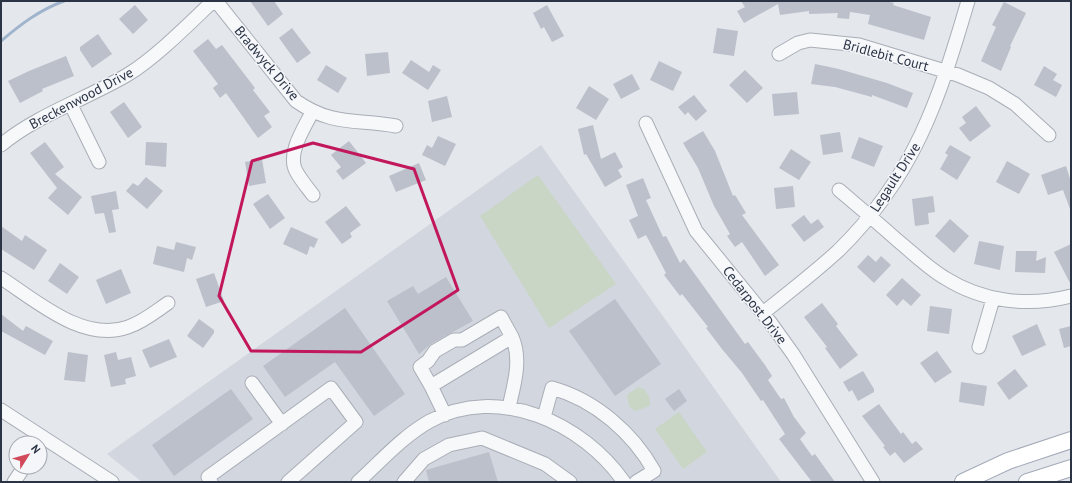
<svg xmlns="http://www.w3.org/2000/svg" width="1072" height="483" viewBox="0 0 1072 483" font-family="'PT Sans',sans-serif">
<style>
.built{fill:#d2d6de}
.green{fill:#c9d6c5}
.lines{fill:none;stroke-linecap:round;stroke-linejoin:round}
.stream{stroke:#9fb4cc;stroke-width:3}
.building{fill:#bbc0ca}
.minor-casing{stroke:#a9aeb7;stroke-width:15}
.major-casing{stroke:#a3abb8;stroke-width:18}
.minor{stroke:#f7f8fa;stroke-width:13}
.major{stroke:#fff;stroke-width:16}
.marked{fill:none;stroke:#c2185b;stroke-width:3;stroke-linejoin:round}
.labels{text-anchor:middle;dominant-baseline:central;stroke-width:3;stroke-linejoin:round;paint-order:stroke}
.street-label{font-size:14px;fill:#2b3445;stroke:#f4f6f9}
</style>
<rect width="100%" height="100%" fill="#e4e7ec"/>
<path class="built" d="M541 145 781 482H142L107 454Z"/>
<path class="green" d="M538 175 616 284 549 328 480 216Z
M638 387 644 389 649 396 650 406 635 411 629 406 627 395Z
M679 412 707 452 683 469 655 429Z"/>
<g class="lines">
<path class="stream" d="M1 41C20 25 39 10 64 1"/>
</g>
<path class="building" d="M250 1H274L283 14 268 26Z
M741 1H886L894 3 893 5 931 17 924 40 868 24 870 15 850 12 849 19 837 18 838 13 809 14V11L780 15 778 4 744 23 737 11 745 7Z
M1004 2 1026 13 1010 46 1011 47 1001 71 981 61 996 27 992 25Z
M135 5 148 20 133 34 119 19Z
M547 5 564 36 552 42 544 27 541 29 533 13Z
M292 28 311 53 297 63 279 38Z
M717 28 738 31 734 56 713 53Z
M98 34 112 54 92 68 80 50V47Z
M208 39 216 49 222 45 255 88 253 90 270 112 264 116 272 127 258 138 226 93 220 98 213 88 218 84 193 51Z
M388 52 390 73 367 76 365 54Z
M66 56 74 76 42 89 43 91 20 103 8 81 29 71Z
M411 60 429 72 433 65 441 70 428 90 402 73Z
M659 61 682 72 673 91 650 80Z
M815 64 839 69 887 83 913 93 907 108 872 95V97L835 87 811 84Z
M326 65 347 78 338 93 317 80Z
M1044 66 1057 74 1053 80 1062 85 1056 97 1034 85Z
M745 70 763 88 747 103 729 85Z
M632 74 640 89 621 99 613 84Z
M589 86 609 99 596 120 576 108Z
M797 92 799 114 774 116 772 94Z
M694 95 707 111 696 121 688 112 685 115 678 107Z
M447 96 452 117 432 122 428 101Z
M124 102 142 127 128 138 110 112Z
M976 106 991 126 970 142 959 128 966 123 962 117Z
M593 125 601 159 615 152 623 167 618 170 622 177 605 187 586 154 584 155 578 129Z
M703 131 715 151 733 196 735 195 746 213 742 215 779 265 765 276 742 242 735 247 727 236 730 234 714 206 698 168 683 143Z
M840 132 843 152 823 155 820 135Z
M438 136 456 144 445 166 422 155 427 145 432 148Z
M859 137 883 146 874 167 851 158Z
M349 141 366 163 343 180 336 171 341 167 331 155Z
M45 142 64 167 55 174 82 197 68 215 48 198 57 188 30 153Z
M146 142 167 143 166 167 145 165Z
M950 145 971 157 957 180 940 169 948 155 945 153Z
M791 149 811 162 799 180 779 168Z
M262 159 266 183 249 186 245 162Z
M1007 161 1030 174 1019 194 996 182Z
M419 163 426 180 396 192 389 176Z
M1066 166 1071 182V208L1070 209 1063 190 1048 195 1041 175Z
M146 177 163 191 147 209 126 191 133 183 138 186Z
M643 178 651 198 646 200 663 237 666 236 680 263 684 259 745 344 748 342 765 365 772 376 768 380 781 399 784 398 794 417 806 433 800 439 812 456 815 454 835 482H812L779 439 785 434 763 400 761 401 742 373 722 349 706 328 708 327 682 294 680 296 664 275 666 273 646 235 638 239 629 220 638 216 626 185Z
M793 186 795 207 776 209 774 188Z
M116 191 119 209 112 210 116 232 109 233 104 213 95 214 91 196Z
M268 194 285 218 270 229 253 204Z
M933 196 935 212 928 213 929 224 915 226 912 199Z
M346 206 361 225 350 233 352 237 342 244 325 222Z
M804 215 811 224 818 219 824 227 804 242 791 225Z
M950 219 969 236 954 253 935 236Z
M1 226 22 241 25 235 47 250 34 270 1 249Z
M291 227 318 239 314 248 310 246 307 255 283 244Z
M979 241 1004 246 1000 270 974 264Z
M176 242 196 247 192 260 187 258 184 272 153 264 157 246 174 250Z
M1071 244V285L1054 252Z
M1016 251H1037L1036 261 1046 257 1045 273 1015 272Z
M868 255 876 262 881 256 891 265 874 283 857 267Z
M60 263 79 277 67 294 48 281Z
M121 269 131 293 106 304 96 280Z
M214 273 224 301 206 307 196 279Z
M446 277 473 321 431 344 419 354 387 301 413 286 418 294Z
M902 278 921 295 911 306 903 299 897 306 886 295Z
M615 299 661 364 615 396 569 331Z
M822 303 838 324 836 326 858 355 840 369 825 348 827 347 804 317Z
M930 306 952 309 949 334 927 331Z
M345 308 405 394 374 416 335 362 285 397 263 366Z
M1 314 23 331 26 326 53 341 45 355 1 331Z
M199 319 214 330V333L203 348 187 336Z
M1037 324 1046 345 1022 356 1012 336Z
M1071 326V346L1064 348 1059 329Z
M169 339 177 357 150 368 142 350Z
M937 351 952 372 935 383 920 363Z
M68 352 88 355 85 382 64 380Z
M116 352 118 360 131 357 136 376 125 379 126 384 111 387 104 355Z
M1015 369 1028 386 1009 400 997 383Z
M863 371 874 389V392L858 401 852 390 849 392 843 382Z
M961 382 987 386 984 406 959 402Z
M231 389 253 419 174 476 152 445Z
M679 389 687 401 674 411 665 399Z
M879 404 901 434 903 432 912 444 916 441 923 449 904 463 895 452 890 456 883 447 885 446 862 416Z
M489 452 498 482H429L426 470Z"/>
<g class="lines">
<g class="minor-casing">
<path id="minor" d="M216 1 296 101C332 126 355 119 396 126
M779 54 798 43 810 40 859 45 958 75 989 88 1015 104 1049 135
M71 105 99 162
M312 112C305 127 288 151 295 169 299 178 307 187 313 195
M646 123 696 231 770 322 793 354 873 482
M1 145C37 115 86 99 127 75 154 59 189 24 213 1
M839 190C859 207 878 223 897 240 913 253 928 268 945 278 983 302 1028 307 1071 296
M1 278C37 301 83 343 128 327 143 322 155 312 168 303
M763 313C788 293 814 273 838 251 914 177 939 100 968 1
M979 347 993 299
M252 383 282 424
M431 386 420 367 428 361 435 351 454 340H462L501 317 512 337
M1 410 112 482
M445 415 431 386 512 337C522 359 514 385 509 407
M544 417 552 388C595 400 633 433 654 471L636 482
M14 482 24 467
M211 482 208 477 331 388 356 422 288 482
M358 482C381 461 403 436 430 421 499 384 583 423 624 482
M404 482 424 459 449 445 482 438 545 464 570 482"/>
</g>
<g class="major-casing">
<path id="major" d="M963 482 1008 461 1071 440
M1027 482 1071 468"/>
</g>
<use href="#minor" class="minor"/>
<use href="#major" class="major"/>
</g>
<path class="marked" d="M313 143 414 169 458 290 361 352 251 351 219 296 252 161Z"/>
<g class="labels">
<g class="street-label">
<text transform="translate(886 55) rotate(15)">Bridlebit Court</text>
<text transform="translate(267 63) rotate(50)">Bradwyck Drive</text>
<text transform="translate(81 98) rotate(-28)">Breckenwood Drive</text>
<text transform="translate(895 177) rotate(-57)">Legault Drive</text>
<text transform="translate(755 305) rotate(52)">Cedarpost Drive</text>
</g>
</g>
<rect width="1072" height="483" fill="none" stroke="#2b3445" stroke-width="4"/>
<g transform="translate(28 455) rotate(53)"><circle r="19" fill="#f4f6f9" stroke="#a4a8b1"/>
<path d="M0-3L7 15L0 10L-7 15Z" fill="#d1495b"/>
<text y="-6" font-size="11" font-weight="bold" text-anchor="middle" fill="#2b3445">N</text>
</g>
</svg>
